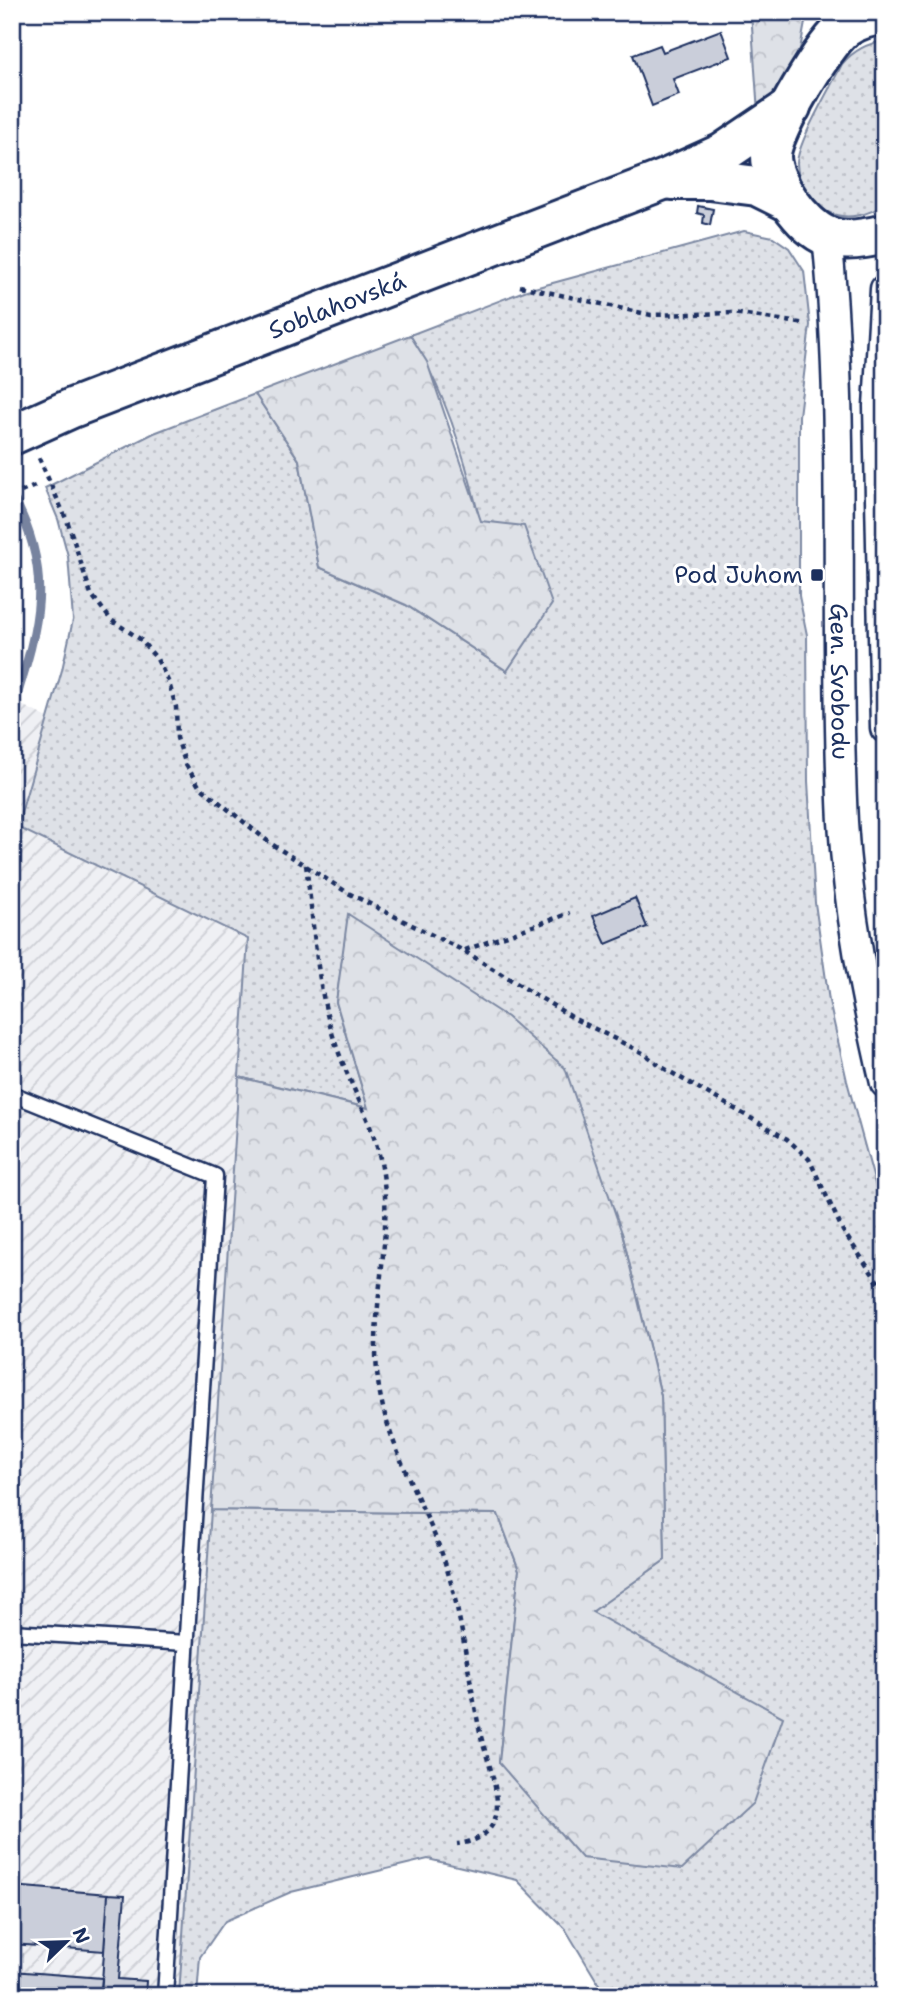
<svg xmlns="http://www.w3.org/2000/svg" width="897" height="2008" viewBox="0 0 897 2008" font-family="'Shantell Sans',sans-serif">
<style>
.industrial{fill:url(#industrial-furrows)}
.green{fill:url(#green-dots);stroke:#7c88a2;stroke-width:2}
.forest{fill:url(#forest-crowns);stroke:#7c88a2;stroke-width:2}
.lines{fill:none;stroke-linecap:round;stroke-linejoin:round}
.stream{stroke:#77839f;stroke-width:9}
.building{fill:#caceda;stroke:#1b2f5e;stroke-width:2}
.lane-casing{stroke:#1b2f5e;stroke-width:19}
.street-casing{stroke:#1b2f5e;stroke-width:33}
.secondary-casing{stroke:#1b2f5e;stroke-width:44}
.path{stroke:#1b2f5e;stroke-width:4.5;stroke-dasharray:5 5;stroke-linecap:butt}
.lane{stroke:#fff;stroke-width:14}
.street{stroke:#fff;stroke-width:28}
.secondary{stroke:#fff;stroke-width:38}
.poi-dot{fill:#1b2f5e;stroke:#fff;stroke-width:2.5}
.labels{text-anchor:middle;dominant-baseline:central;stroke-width:6;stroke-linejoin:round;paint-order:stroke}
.street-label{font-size:24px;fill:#1b2f5e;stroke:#fff}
.poi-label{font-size:24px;fill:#1b2f5e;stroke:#fff;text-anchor:end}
</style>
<defs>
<pattern id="industrial-furrows" width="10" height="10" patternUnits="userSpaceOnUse" patternTransform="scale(1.75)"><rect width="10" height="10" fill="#eff0f4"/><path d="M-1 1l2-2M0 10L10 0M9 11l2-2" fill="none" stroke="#ccced4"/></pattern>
<pattern id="green-dots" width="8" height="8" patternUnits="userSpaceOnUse" patternTransform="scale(1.75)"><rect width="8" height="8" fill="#dee1e7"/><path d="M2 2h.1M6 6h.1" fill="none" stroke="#bec1c9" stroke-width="1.8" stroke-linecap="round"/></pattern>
<pattern id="forest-crowns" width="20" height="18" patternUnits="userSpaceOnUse" patternTransform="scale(1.75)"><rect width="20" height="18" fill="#dee1e7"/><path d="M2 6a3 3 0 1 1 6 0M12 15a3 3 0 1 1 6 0" fill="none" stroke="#bec1c9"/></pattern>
</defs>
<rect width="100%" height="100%" fill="#fff"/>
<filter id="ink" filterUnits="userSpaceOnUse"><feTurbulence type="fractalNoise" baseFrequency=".0143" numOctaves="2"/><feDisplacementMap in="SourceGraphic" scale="14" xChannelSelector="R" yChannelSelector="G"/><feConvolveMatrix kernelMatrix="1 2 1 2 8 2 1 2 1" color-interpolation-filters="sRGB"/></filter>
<g filter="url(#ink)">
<path class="industrial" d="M12 700 48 718 17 827 249 939 179 1996H12Z"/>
<path class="green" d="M885 41V204C869 215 846 221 828 212 812 203 797 182 797 163 798 141 832 85 842 64 854 50 867 43 885 41Z
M744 231 773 237 789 248 804 271 810 325 799 416V596L807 635 808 781 815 903 829 1001 847 1081 885 1220V1996H606L566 1930 517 1880 428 1859 291 1892 225 1921 200 1957 197 1996H179L211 1510 498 1514 519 1570 499 1762 591 1612 665 1560 661 1396 622 1233 349 915 336 1002 368 1108 239 1077 248 939 17 827 62 670 73 620 68 556 58 519 45 488 154 433 255 394 299 460 319 567 406 605 507 671C488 559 471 433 410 335L527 290Z"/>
<path class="forest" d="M751 12H807L795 76 758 113Z
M410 335 427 362 481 521 524 526 552 604 507 671 406 605 319 567 299 460 255 394Z
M348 914 507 1017 565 1068 622 1233 661 1396 665 1560 592 1612 783 1717 753 1803 682 1869 582 1858 499 1763 519 1570 498 1514 211 1510 239 1077 368 1108 336 1002Z"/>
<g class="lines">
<path class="stream" d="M12 495C57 576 37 630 12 712"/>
</g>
<path class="building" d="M721 30 731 57 673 79 679 95 652 106 633 55 660 45 663 52Z
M698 206 713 209 710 225 703 223 704 215 697 213Z
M635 898 647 927 606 944 593 916Z
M12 1886 108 1894 104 1951 12 1944Z
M108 1894 125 1895 118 1979 146 1981 145 1996H101Z
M12 1971 102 1978 100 1996H12Z"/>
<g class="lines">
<g class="lane-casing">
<path id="lane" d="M12 1094 215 1176 165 1996
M12 1632 186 1643"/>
</g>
<g class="street-casing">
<g id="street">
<path id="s1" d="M827 236C847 431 833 627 843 822 848 910 865 997 885 1083"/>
<path d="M885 289 878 406 885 728"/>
</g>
</g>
<g class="secondary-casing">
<g id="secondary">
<path d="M885 15C871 16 856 20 845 28 825 42 771 132 771 156 771 182 802 226 827 236 843 243 869 238 885 234"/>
<path d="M672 180H710L757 186 787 201"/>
<path id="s2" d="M12 435 72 408 663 180 723 153 791 107"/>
</g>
</g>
<path class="path" d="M520 286 651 315 734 313 806 324
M39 458 68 523 91 594 111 620 140 639 157 659 169 683 176 707 177 738 186 765 199 786 270 843 348 893 464 951 575 1019 643 1053 660 1066 787 1139 809 1159 843 1231 885 1292
M12 496 35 486
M306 865C314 923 316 986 335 1042 351 1090 379 1131 384 1182 391 1250 368 1319 379 1388 388 1445 420 1497 441 1551 462 1609 467 1672 480 1732 485 1756 501 1790 496 1815 492 1834 475 1842 457 1844
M465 950 570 913
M876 1110 885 1142"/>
<use href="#lane" class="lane"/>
<use href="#street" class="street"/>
<use href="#secondary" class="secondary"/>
</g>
</g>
<rect class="poi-dot" x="810" y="568" width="14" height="14" rx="3.5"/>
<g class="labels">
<g class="street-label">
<text stroke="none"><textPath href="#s2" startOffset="350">Soblahovská</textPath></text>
<text stroke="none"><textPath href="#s1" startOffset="446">Gen. Svobodu</textPath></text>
</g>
<g class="poi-label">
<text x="803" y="575">Pod Juhom</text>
</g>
</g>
<rect width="897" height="2008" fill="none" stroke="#fff" stroke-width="42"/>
<rect x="21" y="21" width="855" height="1966" fill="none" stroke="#1b2f5e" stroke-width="2.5" filter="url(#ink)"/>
<g transform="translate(66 1942) rotate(67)" stroke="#ffffff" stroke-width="5" paint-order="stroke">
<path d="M0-5L12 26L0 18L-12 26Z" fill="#1b2f5e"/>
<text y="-10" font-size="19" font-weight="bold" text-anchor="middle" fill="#1b2f5e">N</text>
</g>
</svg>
